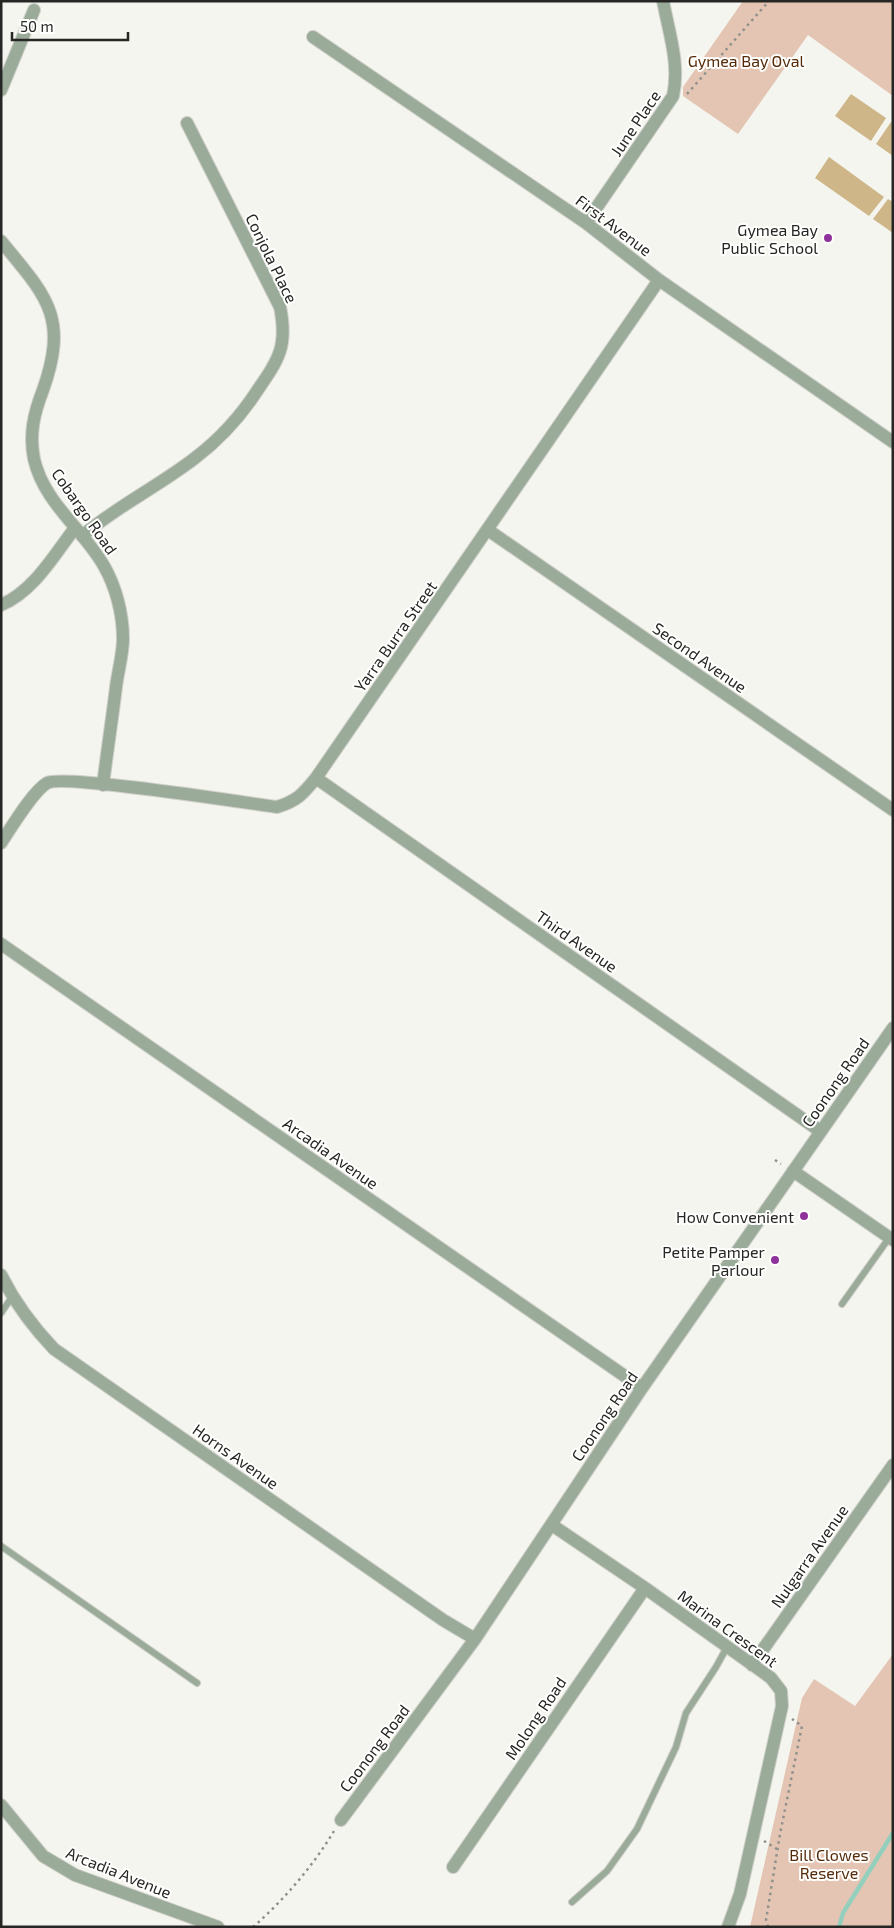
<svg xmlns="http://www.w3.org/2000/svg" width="894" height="1928" viewBox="0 0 894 1928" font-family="'Exo 2',sans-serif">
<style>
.green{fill:#e4c5b3}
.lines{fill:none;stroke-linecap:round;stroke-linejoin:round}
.stream{stroke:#94cfbd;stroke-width:4.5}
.building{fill:#ceb689}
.service-casing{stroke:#cfd0ca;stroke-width:8}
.minor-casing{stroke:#cfd0ca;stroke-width:14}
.path{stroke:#90918c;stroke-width:2.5;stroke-dasharray:2.5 4;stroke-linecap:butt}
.service{stroke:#9bab9a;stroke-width:6}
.minor{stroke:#9bab9a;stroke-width:12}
.poi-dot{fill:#90329b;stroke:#fffffe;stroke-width:2}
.labels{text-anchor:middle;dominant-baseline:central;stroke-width:4;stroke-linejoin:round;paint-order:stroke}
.park-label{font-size:16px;fill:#552a08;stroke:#fffffe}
.street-label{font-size:16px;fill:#262624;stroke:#fffffe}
.poi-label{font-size:16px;fill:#262624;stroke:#fffffe;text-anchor:end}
</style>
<rect width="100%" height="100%" fill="#f4f5ee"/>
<path class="green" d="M743 1H893V96L808 35 738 134 683 96V87Z
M893 1654V1927H750L802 1698 814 1679 855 1706Z"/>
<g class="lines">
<path class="stream" d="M839 1927 843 1913 893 1833"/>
</g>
<path class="building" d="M851 94 886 118 871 141 835 116Z
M891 122 893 123V156L876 144Z
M829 157 884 197 869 216 815 178Z
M888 199 893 202V233L873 219Z"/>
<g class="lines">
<g class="service-casing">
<path id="service" d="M842 1304 889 1238
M1 1313 12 1297
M1 1546 197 1683
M572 1902 607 1871 637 1829 676 1747 686 1713 716 1667 727 1647"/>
</g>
<g class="minor-casing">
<path id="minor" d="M313 37 586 223 659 280 893 442
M1 90 34 10
M586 223 673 96C680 64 669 33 663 1
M1 241C46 296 69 316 43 390 34 413 29 434 34 459 44 503 83 529 104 566 116 587 123 614 123 639 123 654 118 671 116 687 112 720 107 752 103 785
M488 530 893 810
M82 536C117 506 159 486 195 458 220 439 240 417 257 391 279 359 288 346 280 307L187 123
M1 605C34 591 54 555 75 528
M316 778 820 1131
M1 843C11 828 33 791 47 783 62 774 247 803 277 807 297 801 303 794 316 778L659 280
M1 944 642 1388
M793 1171 893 1240
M1 1275C15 1303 32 1326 54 1349L443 1620 475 1639
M552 1525 645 1588 771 1678 781 1691 782 1706 740 1894 728 1927
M752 1665 893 1465
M1 1805 43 1856 75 1875 218 1927
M341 1820 475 1639 642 1388 893 1028
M453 1867 645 1588"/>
</g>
<path class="path" d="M687 94 769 1
M775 1160 781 1164
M764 1841 777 1849
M253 1927C284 1900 313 1866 334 1831
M768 1927 766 1920 780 1834 802 1726 792 1719"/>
<use href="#service" class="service"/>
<use href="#minor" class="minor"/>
</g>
<g class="poi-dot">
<circle cx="828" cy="238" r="5"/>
<circle cx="804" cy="1216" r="5"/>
<circle cx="775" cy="1260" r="5"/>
</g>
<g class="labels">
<g class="park-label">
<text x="746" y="60">Gymea Bay Oval</text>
<text x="829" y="1854">Bill Clowes<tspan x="829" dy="18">Reserve</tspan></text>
</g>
<g class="street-label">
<text transform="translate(635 123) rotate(-56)">June Place</text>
<text transform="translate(614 225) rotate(37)">First Avenue</text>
<text transform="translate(272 258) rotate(64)">Conjola Place</text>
<text transform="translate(85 511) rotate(55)">Cobargo Road</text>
<text transform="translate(395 636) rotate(-55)">Yarra Burra Street</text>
<text transform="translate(700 657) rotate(35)">Second Avenue</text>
<text transform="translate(577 941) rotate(35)">Third Avenue</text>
<text transform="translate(835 1082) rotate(-55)">Coonong Road</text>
<text transform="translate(331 1153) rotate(35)">Arcadia Avenue</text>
<text transform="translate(604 1416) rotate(-56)">Coonong Road</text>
<text transform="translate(236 1456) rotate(35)">Horns Avenue</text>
<text transform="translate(809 1556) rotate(-55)">Nulgarra Avenue</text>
<text transform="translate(728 1628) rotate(36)">Marina Crescent</text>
<text transform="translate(535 1718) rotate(-56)">Molong Road</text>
<text transform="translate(374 1748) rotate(-53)">Coonong Road</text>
<text transform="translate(119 1872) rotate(22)">Arcadia Avenue</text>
</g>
<g class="poi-label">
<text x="818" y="229">Gymea Bay<tspan x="818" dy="18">Public School</tspan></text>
<text x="794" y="1216">How Convenient</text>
<text x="765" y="1251">Petite Pamper<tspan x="765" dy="18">Parlour</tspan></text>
</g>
</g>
<rect width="894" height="1928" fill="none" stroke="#262624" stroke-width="5"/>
<path d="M12 32v8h116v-8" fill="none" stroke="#262624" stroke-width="2.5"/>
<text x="20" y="32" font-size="15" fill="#262624" stroke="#fffffe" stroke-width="4" paint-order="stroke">50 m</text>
</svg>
